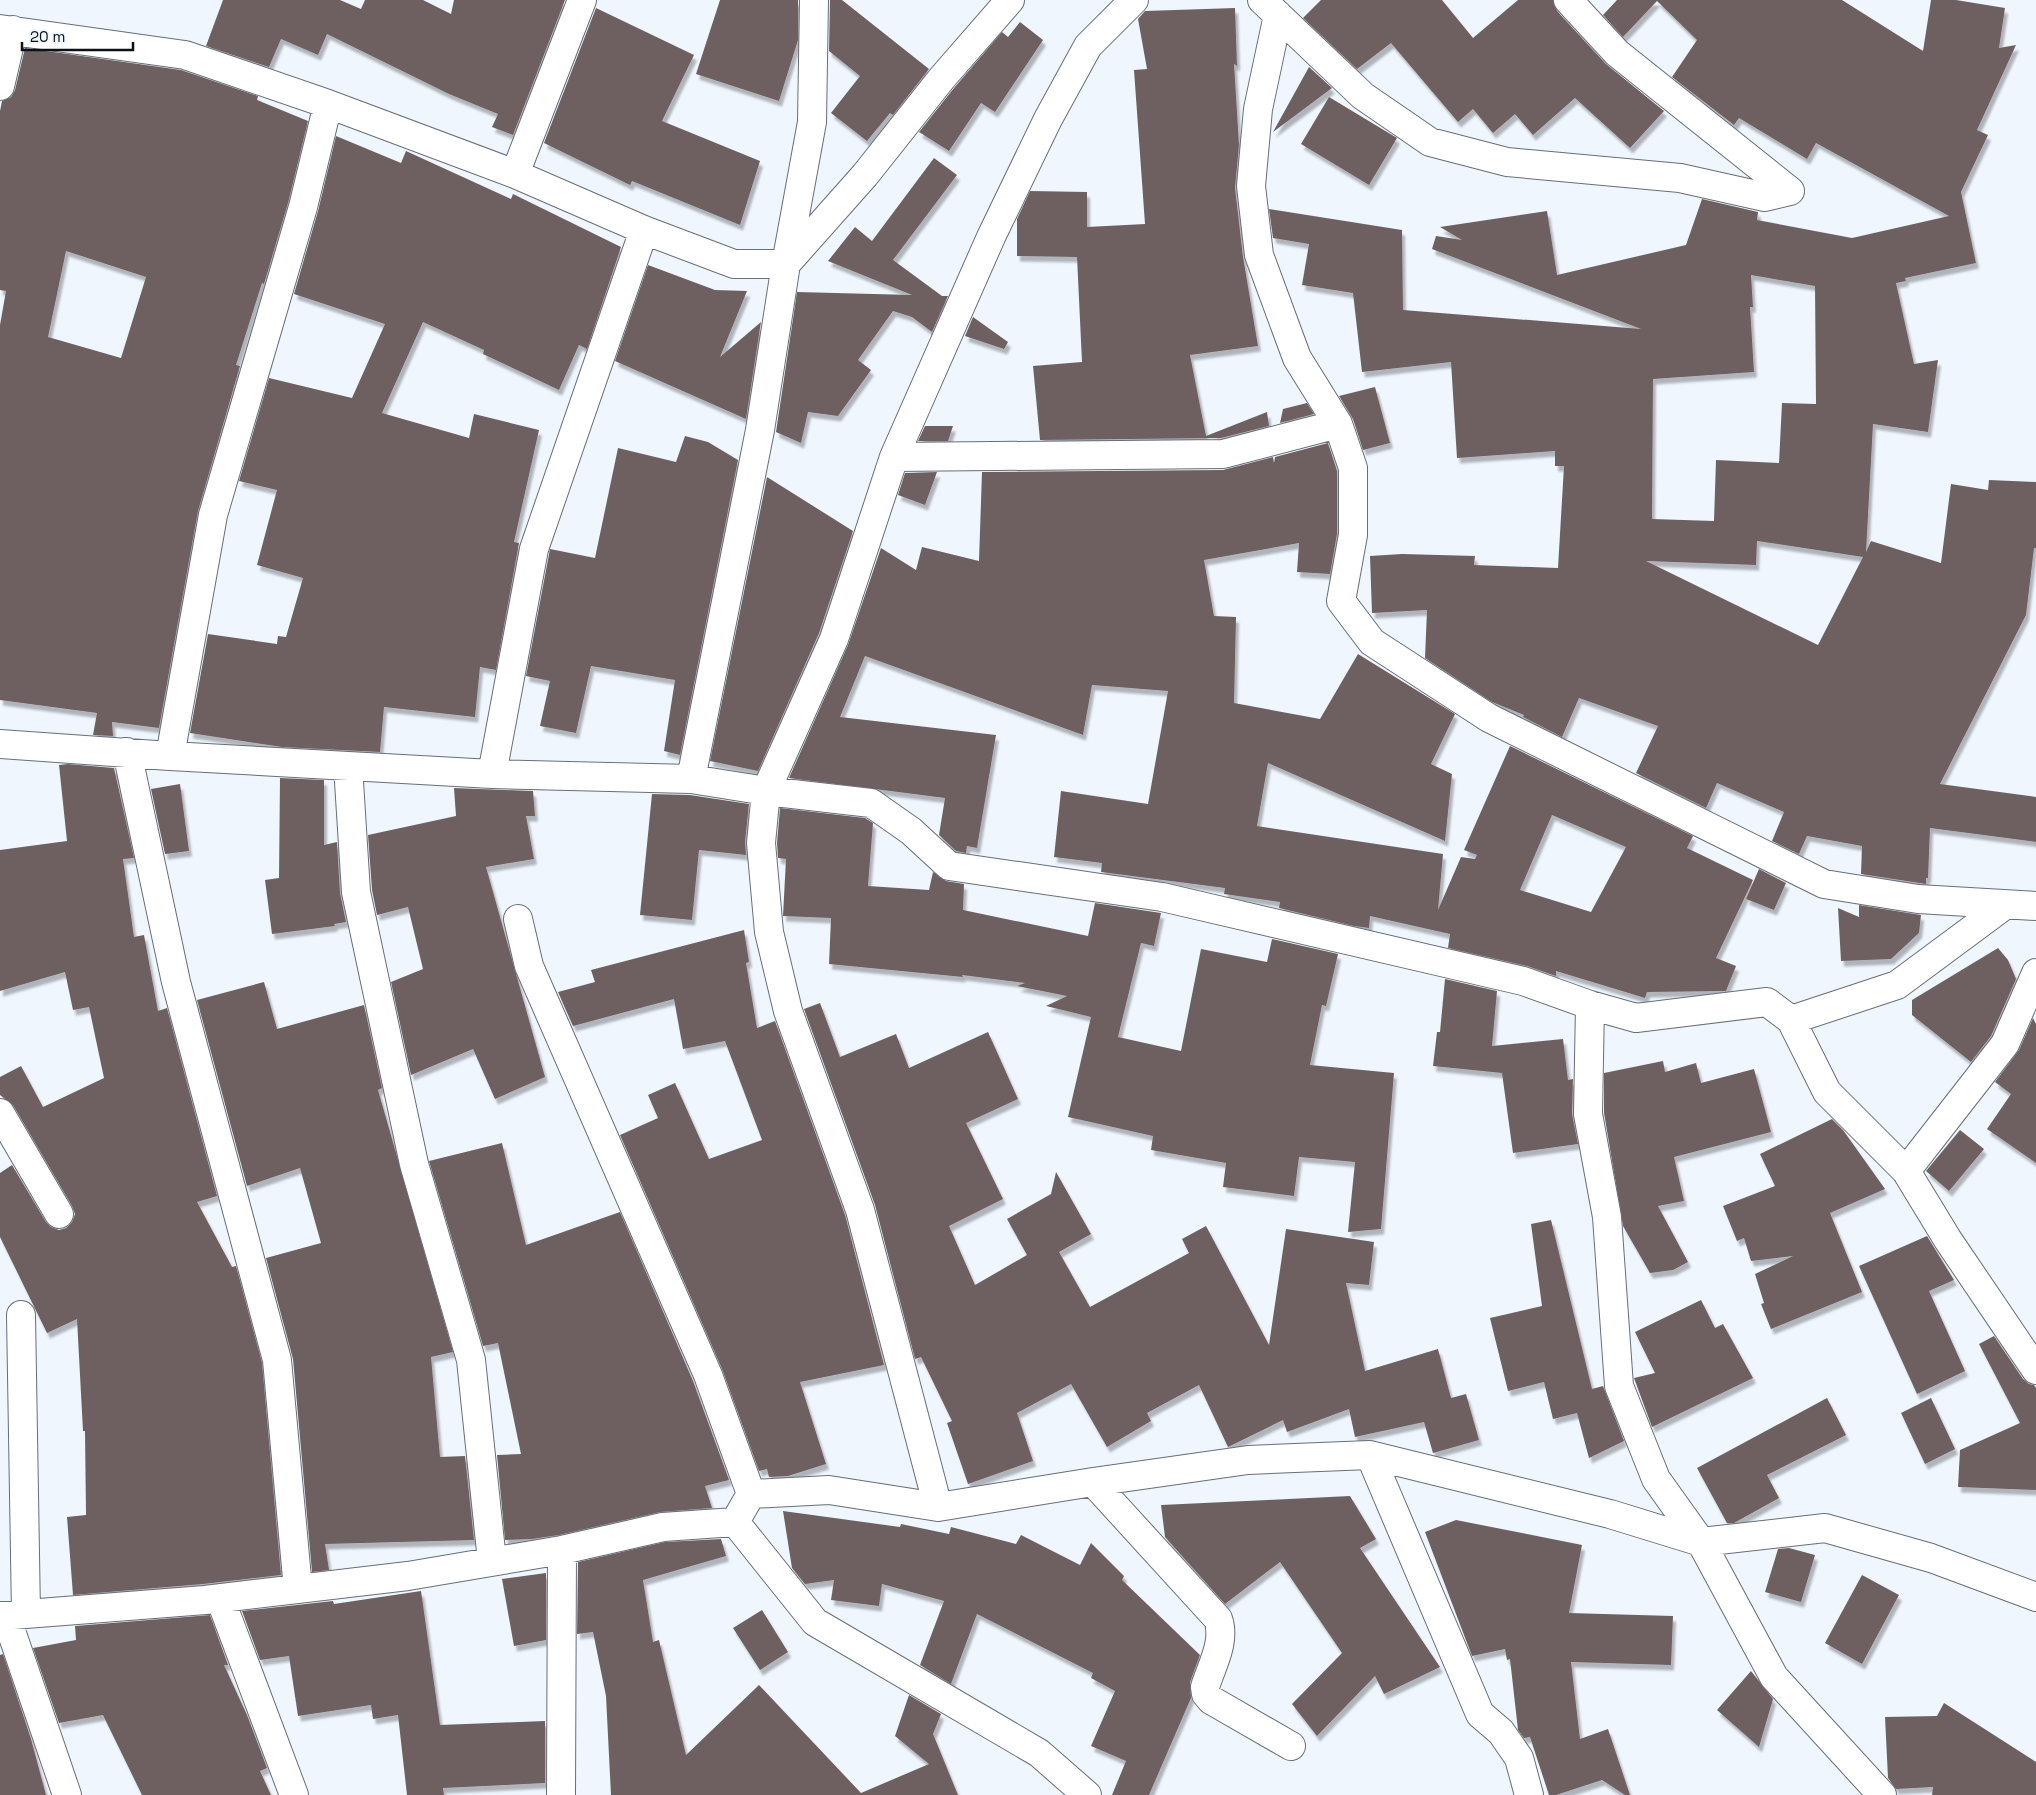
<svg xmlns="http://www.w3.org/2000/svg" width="2036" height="1795" viewBox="0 0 2036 1795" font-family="'Space Grotesk',sans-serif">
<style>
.building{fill:#6e6160;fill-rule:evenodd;filter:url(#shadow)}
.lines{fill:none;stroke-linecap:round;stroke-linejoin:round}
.minor-casing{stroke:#676e77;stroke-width:30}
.minor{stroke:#fff;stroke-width:28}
</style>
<defs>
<filter id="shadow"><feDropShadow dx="3" dy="5.5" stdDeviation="1" flood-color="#0004"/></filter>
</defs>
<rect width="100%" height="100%" fill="#eff6fe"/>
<path class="building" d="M223 0H340L361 9 365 0H423L451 14 454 0H565L513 135 492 127 498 114 449 94 327 34 318 55 281 39 269 67 206 46Z
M720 0H798V40L779 101 696 74Z
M830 0H842L929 69 893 115 890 113 867 141 831 113 860 76 829 51Z
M1321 0H1442L1473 38 1518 0H1553L1557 11 1606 64 1664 111 1630 148 1575 98 1533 135 1515 114 1493 133 1473 109 1458 122 1391 43 1357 69 1303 18Z
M1617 0H1842L1923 51 1931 0H1956L2005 8 1999 48 2016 45 1977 130 1988 135 1961 192 1976 263 1905 278 1906 281 1896 283 1914 364 1938 360 1928 432 1873 424 1866 552 1871 541 1941 563 1951 484 1988 490 1989 480 2036 482V548H2034L2026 615 1940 784 2036 797V842L1930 828 1928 878H1926V884L1861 874 1862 846 1807 836 1799 854 1772 841 1784 812 1717 783 1706 808 1636 773 1658 726 1579 698 1562 737 1523 717 1524 715 1492 702 1425 658 1427 610 1372 613 1370 556 1402 554 1475 556 1474 565 1558 568 1564 466H1555V451L1457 458 1451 362 1362 372 1353 293 1302 285 1309 244 1273 238 1269 209 1402 230 1403 310 1641 329 1432 249 1436 236 1462 240 1440 227 1547 211 1557 275 1686 245 1702 199 1758 212 1757 220 1852 238 1949 216 1816 143 1807 159 1739 118 1734 125 1672 77 1697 40 1657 1 1623 37 1603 15ZM1751 275 1815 286 1816 404 1782 403 1779 463 1716 460 1714 521 1652 519 1653 379 1754 372 1750 307H1753ZM1757 541 1863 557 1818 645 1646 561 1756 565Z
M596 8 694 55 662 121 760 161 740 225 632 181 630 185 544 143Z
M1235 8 1237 66 1234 64 1239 145 1235 188 1243 257 1258 346 1190 355 1206 436 1267 412 1269 426 1221 438 1040 440 1033 366 1082 362 1077 257 1017 256V219L1030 191 1087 192V227L1145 224 1134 70 1147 69 1138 19 1145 11Z
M1020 22 1043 40 995 112 981 103 949 151 919 132 954 88 1002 32 1008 37Z
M25 48 181 70 258 96 257 100 308 121 288 203 264 284 262 283 236 365 240 366 198 511 159 728 112 722 113 736 93 735 97 713 0 700V325L6 291 0 290V111L2 101 11 97 15 90ZM66 251 146 277 121 358 48 337Z
M1309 67 1332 88 1273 132Z
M1329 97 1397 138 1369 185 1301 144Z
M336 136 401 163 406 151 511 199 513 194 621 247 587 349 579 345 559 390 483 354 484 350 423 322 382 413 469 438 474 414 539 430 514 542 519 543 496 670 480 667 475 717 384 707 380 752 282 747 190 733 208 634 277 644 278 636 286 637 303 578 257 565 277 490 239 481 269 378 352 398 385 324 294 294 318 211Z
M934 158 957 175 893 260 942 296H948L932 332 912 317 893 311 858 360 871 370 838 416 808 412 801 443 776 432 797 292 912 295 828 261 855 227 872 241Z
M648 265 715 290 747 291 720 357 761 322 746 419 615 361Z
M973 317 1008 342 1004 349 965 336Z
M1375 387 1390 443 1363 450 1353 419 1339 396Z
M1307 403 1314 414 1280 423 1283 409Z
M925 426H953L948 441H918Z
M685 436 708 442 738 460 680 755 664 751 675 680 591 666 576 733 540 726 550 681 526 676 550 549 595 558 618 448 676 462Z
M1328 443 1337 471V534L1330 574 1297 572 1299 543 1204 560 1214 616 1236 617 1234 703 1320 719 1358 654 1455 714 1431 764 1452 774 1445 841 1268 763 1257 826 1443 854 1438 910 1461 857 1475 859 1477 855 1464 850 1510 746 1693 836 1687 848 1753 880 1716 958 1736 966 1726 991 1647 992 1645 998 1556 971V976L1527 966 1448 948 1450 934 1370 916 1369 928 1354 926 1279 908 1280 902 1224 894 1225 888 1101 872 1102 863 1054 857 1061 791 1148 804 1168 691 1092 685 1083 735 865 656 840 717 996 735 977 848 967 846 966 853 956 851 939 835 945 798 789 778 848 645 881 548 916 570 922 547 979 561 982 472 1223 470 1273 457 1274 463 1275 457ZM1552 815 1626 847 1591 912 1520 890Z
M937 472 925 505 898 495 905 473Z
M767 477 853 531 819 633 758 771 710 761Z
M68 764 114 768 134 858 123 859 134 937 144 935 158 1011 167 1008 217 1196 197 1202 232 1267 236 1266 262 1363 281 1575 203 1584 73 1595 67 1517 86 1515 85 1431H83L77 1319 47 1333 0 1237V1173L12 1165 46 1222 51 1227 59 1230 66 1228 72 1222 75 1214 72 1206 13 1105 0 1095V1077L21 1066 43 1107 104 1078 89 1007 73 1010 65 972 0 991V850L67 841 59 765Z
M280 778 324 780V845L337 842 340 893 346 922 334 924 335 926 272 934 265 880 279 878Z
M180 784 189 851 165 854 151 789Z
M454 788 533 791 535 816H526L534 859 486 867 545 1077 495 1099 473 1049 411 1075 391 982 423 969 408 907 377 915 372 890 368 835 456 816Z
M652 794 690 795 749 804 745 842 746 855 699 850 692 920 640 915Z
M780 808 865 818 873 823 868 886 929 890 933 872 946 881 964 884 963 910 1088 936 1095 903 1161 913 1154 946 1141 943 1118 1037 1181 1051 1201 949 1267 962 1272 939 1338 954 1326 1006 1322 1005 1310 1065 1394 1073 1381 1229 1348 1232 1355 1162 1299 1157 1294 1196 1223 1187 1226 1163 1151 1150 1153 1136 1068 1117 1091 1017 1046 1006 1067 996 1017 986 1025 983 962 975 963 977 829 964 831 918 783 916 786 859 778 858 777 843Z
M1759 869 1786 883 1774 910 1746 899Z
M1859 905 1921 915 1919 933 1891 959 1841 961 1838 908 1859 917Z
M744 930 749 962 746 963 757 1028 775 1021 845 1215 884 1365 800 1382 826 1464 788 1476 769 1477 767 1469 759 1471 722 1369 620 1135 658 1118 648 1095 675 1083 709 1159 762 1140 725 1041 683 1049 674 999 573 1026 558 992 595 982 591 970Z
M1998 948 2008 960 2016 979 1991 1036 1971 1062 1912 1015V1000Z
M1445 979 1497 991 1492 1046 1563 1039 1568 1080 1573 1079 1572 1114 1578 1144 1513 1153 1502 1073 1433 1066 1437 1032H1440Z
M264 982 277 1029 364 1005 382 1088 378 1090 453 1352 431 1357 440 1457 465 1456 474 1540 325 1544 329 1570 312 1572 293 1359 266 1258 321 1243 300 1168 247 1186 197 1000Z
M820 1003 840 1057 896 1034 909 1068 988 1032 1018 1099 966 1123 1003 1199 949 1226 975 1285 1027 1255 1007 1219 1051 1194 1056 1172 1091 1234 1059 1252 1090 1307 1189 1253 1182 1239 1206 1226 1269 1345 1286 1229 1374 1242 1369 1285 1346 1283 1365 1371 1438 1349 1451 1398 1466 1394 1479 1440 1433 1453 1424 1422 1355 1437 1349 1409 1287 1432 1283 1420 1228 1447 1199 1385 1147 1413 1151 1421 1107 1447 1071 1384 1017 1413 1033 1461 968 1484 947 1423 952 1421 921 1357 915 1359 875 1205 804 1009Z
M2033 1018 2036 1024V1163L1987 1129 2011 1094 1995 1082 2019 1050Z
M1663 1061 1665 1072 1696 1063 1701 1083 1754 1069 1771 1132 1674 1157 1684 1201 1658 1206 1688 1262 1673 1270 1650 1273 1623 1226 1604 1113V1073Z
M1832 1119 1843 1130 1885 1189 1830 1213 1862 1292 1771 1329 1761 1304 1764 1303 1755 1274 1793 1256 1751 1261 1744 1238 1737 1241 1723 1206 1775 1186 1760 1154Z
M1960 1130 1984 1149 1949 1191 1926 1171Z
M502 1143 526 1245 620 1212 693 1381 729 1480 705 1486 712 1508 660 1512 559 1535 532 1539 505 1540 497 1455 521 1454 498 1343 483 1346 429 1161Z
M1551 1220 1592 1389 1603 1386 1624 1441 1589 1458 1577 1413 1553 1419 1544 1382 1508 1391 1490 1318 1542 1306 1531 1224Z
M1927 1236 1954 1280 1929 1291 1965 1371 1917 1394 1859 1266Z
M1701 1300 1715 1328 1723 1324 1753 1378 1652 1427 1634 1378 1655 1373 1635 1332Z
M1994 1336 2023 1379 2029 1384 2034 1385 2036 1388V1490L1958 1487 1960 1450 2020 1423 1979 1344Z
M1827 1398 1846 1435 1767 1475 1779 1498 1734 1523H1727L1697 1468Z
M1931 1398 1955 1449 1925 1464 1901 1413Z
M1350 1496 1376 1539 1360 1548 1440 1667 1384 1694 1375 1676 1317 1736 1292 1704 1342 1653 1280 1562 1225 1604 1165 1537 1161 1505Z
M783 1511 900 1527 901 1524 949 1534 951 1527 1016 1544 1021 1535 1080 1565 1091 1543 1124 1576 1122 1580 1200 1655 1190 1682 1191 1698 1149 1795H1112L1126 1761 1091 1746 1115 1691 1091 1678 1093 1673 977 1614 951 1684 920 1665 944 1601 882 1584 879 1606 831 1600 834 1580 805 1584 792 1568Z
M1456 1520 1582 1545 1569 1613 1673 1616 1671 1665 1571 1662 1580 1739 1608 1729 1630 1795H1625L1602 1780 1556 1795H1549L1530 1737 1524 1738 1518 1730 1510 1659 1507 1660 1505 1649 1472 1656 1425 1532Z
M721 1539 726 1556 643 1580 653 1642 659 1640 686 1755 759 1685 861 1793 929 1764 895 1736 909 1695 941 1714 933 1734 958 1795H611L606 1696 593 1632 577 1634 578 1562 665 1542Z
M1789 1548 1815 1555 1801 1602 1765 1592 1778 1549Z
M546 1573V1640L514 1646 502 1579Z
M1862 1575 1899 1595 1862 1664 1825 1643Z
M421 1591 440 1725 545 1721V1783L443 1788 444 1795H407L398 1715 373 1719 371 1705 298 1716 289 1656 260 1660 242 1611 333 1601 334 1604Z
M762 1610 788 1652 760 1670 733 1628Z
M210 1615 228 1665H224L247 1715 267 1768 260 1771 271 1795H142L103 1715 59 1723 33 1648 76 1640 75 1626Z
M3 1654 31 1739 46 1795H0V1655Z
M1751 1671 1773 1699 1759 1747 1717 1710Z
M1944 1703 2036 1762V1795H1932L1933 1787 1896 1789 1888 1778 1885 1717 1937 1716Z"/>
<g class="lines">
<g class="minor-casing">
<path id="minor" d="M1262 0 1363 96 1430 142 1507 162 1680 178 1765 197 1790 191
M1568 0 1617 53 1790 191
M1278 15 1258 109 1251 186 1259 255 1297 358 1338 424 1353 468V535L1341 601 1372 642 1489 718 1824 884 1918 899 2036 906
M0 29 185 55 328 104 515 174 644 230 734 264H786L865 175 942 78 1010 0
M0 86 13 30
M515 174 582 0
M894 457 1223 454 1338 424
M0 744 170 756 492 774 691 779 766 791 871 803 911 831 949 866 1162 897 1523 981 1590 1005 1636 1018 1767 1002 1791 1020 1897 985 2005 905
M127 752 176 982 277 1360 298 1589
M170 756 213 515 303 207 328 104
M348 766 356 892 414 1164 471 1360 492 1561
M492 774 534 549 644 230
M691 779 760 430 786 264 812 122 814 0
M518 919 529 966 708 1375 751 1494
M1590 1005 1588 1114 1607 1217 1619 1386 1656 1479 1701 1542 1774 1677 1882 1795
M1791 1020 1827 1092 1906 1171 1948 1240 2036 1370
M0 1113 59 1214
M1906 1171 2005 1044 2036 973
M21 1315 26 1614
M1370 1455 1480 1714 1501 1732 1519 1758 1529 1795
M1093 1482 1218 1619C1226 1641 1212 1665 1205 1687L1206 1694 1211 1700 1291 1746
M938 1507 860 1210 788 1011 769 932 761 843 766 791 834 639 894 457 991 237 1048 119 1088 46 1134 0
M735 1522 815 1622 1039 1753 1087 1795
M220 1598 294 1795
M0 1616 205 1600 408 1576 562 1550 663 1527 735 1522 751 1494 829 1490 938 1507 1093 1482 1248 1460 1370 1455 1610 1514 1701 1542 1825 1528 1931 1558 2036 1597
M6 1616 67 1795
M561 1795 562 1550"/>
</g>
<use href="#minor" class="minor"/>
</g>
<path d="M22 42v8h111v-8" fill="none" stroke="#0d1014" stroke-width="2.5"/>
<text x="30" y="42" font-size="15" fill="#0d1014" stroke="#eff6fe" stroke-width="4" paint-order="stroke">20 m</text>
</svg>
